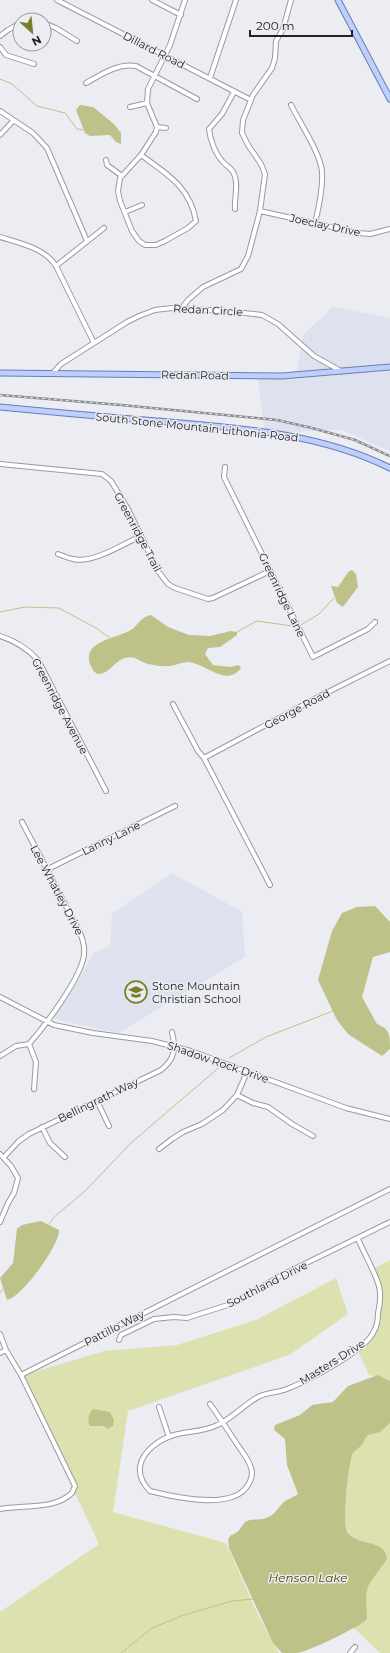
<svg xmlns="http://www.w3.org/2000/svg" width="390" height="1653" viewBox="0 0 390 1653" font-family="Montserrat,sans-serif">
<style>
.built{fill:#dde2ee}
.green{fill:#dde1b0}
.water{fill:#bec289}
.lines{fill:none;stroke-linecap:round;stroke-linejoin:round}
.stream{stroke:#bec289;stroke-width:1}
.minor-casing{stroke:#999ba0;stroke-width:6}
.major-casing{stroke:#6b7db0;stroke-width:7}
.minor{stroke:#fff;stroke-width:4}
.major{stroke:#becefd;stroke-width:5}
.rail-casing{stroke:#8a8c8f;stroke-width:2.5}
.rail{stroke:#ebedf2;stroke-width:1;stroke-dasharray:3;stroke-linecap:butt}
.labels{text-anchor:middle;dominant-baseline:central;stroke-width:3;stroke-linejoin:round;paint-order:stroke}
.street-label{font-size:11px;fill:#212224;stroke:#ebedf2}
.poi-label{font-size:11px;fill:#212224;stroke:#ebedf2;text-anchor:start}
.water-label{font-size:12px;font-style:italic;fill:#464801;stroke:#ebedf2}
</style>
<rect width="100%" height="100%" fill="#ebedf2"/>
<path class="built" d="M333 307 390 318V451L341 430 265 433 258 380 297 371 303 335Z
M172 873 242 912 245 957 118 1033 50 1018 69 995 94 953 110 946 112 914Z"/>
<path class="green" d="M390 1260V1381L369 1375 357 1349 377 1328 379 1299 371 1270Z
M336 1278 348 1314 289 1355 128 1411 113 1512 226 1543 258 1615 279 1653H0V1612L99 1544 20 1376 104 1351 177 1345 256 1320Z
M390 1422V1653H380L353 1627 349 1540 339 1515V1470L358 1439 374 1433Z"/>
<path class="water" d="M80 105 93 107 114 124 121 133V144L116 142 110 135 90 136 85 133 76 110Z
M352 570 356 574 358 587 343 607 337 603 331 586 338 587 349 571Z
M151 615 168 627 189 635 210 636 231 631 237 632V635L220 647 208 648 205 654 213 665 230 667 239 665 241 668C226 688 206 663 188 662 182 662 176 665 170 666 163 667 154 665 148 664 140 662 135 655 125 658 114 661 109 675 97 674 93 671 92 668 90 664 82 641 118 638 131 630 138 625 142 616 151 615Z
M375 906 390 922V952L373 957 362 997 377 1024C390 1029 390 1035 390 1049L382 1056 348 1034 337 1020 318 980 332 931 342 913 357 907Z
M41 1221 59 1230C60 1245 22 1297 7 1300L0 1278 13 1263 17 1229 22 1225Z
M378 1375 390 1381V1423L380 1432 368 1435C365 1438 364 1441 362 1445 359 1448 355 1450 353 1453 348 1463 342 1523 347 1532 357 1547 385 1538 387 1559L369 1584 366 1594 367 1619C361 1626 308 1652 297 1653 292 1653 287 1653 282 1653L273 1643 229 1548 228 1539 231 1535C242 1532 240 1525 247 1521 253 1518 260 1521 266 1518 275 1515 276 1510 282 1504 286 1499 293 1498 298 1494L287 1465 285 1439 274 1430 275 1425 300 1415 312 1405 333 1402 348 1386Z
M93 1409 110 1412 114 1420 113 1426 108 1429 104 1426H90C87 1421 88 1413 93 1409Z"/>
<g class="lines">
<path class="stream" d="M0 79 12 84 37 106 65 113 77 129 83 130
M0 612 25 607 59 608 96 628 110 638
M301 625 319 614 334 598
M237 632 257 621 292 626
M229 1058 266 1037 333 1011
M49 1224 53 1218 85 1191 132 1142 222 1065
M0 1293 3 1289
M121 1653 152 1628 181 1616 232 1601 253 1599"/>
<g class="minor-casing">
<path id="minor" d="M57 0 251 100
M152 0 181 15
M27 20 30 18 34 20
M44 23 56 28 77 41
M0 36 8 30 20 23
M0 47 6 55 34 64
M210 78 236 0
M86 83C102 74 118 63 136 66L197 99
M234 92 222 114 209 129C210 139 215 153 222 161 226 166 232 168 234 174 239 184 234 198 235 209
M291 105C299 121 321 154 322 172 323 189 319 207 315 223
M130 107 147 103
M0 111 33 133 47 148 87 241
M157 127 166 128
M0 135 13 121
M141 155C167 174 190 187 196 221L188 228 165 241 156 245H145L139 241 132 231 120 201 118 191 120 178 141 155 156 132 157 127 147 103 148 89 170 45 185 0
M106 160 107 165 122 176
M260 211 359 233 370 234 390 229
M125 212 142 205
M0 237C19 243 45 248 56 266L94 343
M56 266 104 228
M182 308 188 300 203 287 241 269 248 256 260 211 265 174 261 164 248 145 242 133 243 120 253 95 272 68 275 58 276 41 283 29 291 0
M52 374 61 364 127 322 139 316 155 310 172 308 226 311 262 315 278 324 314 356 341 371
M0 464 102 474 111 481 128 509 158 571 168 584 175 588 208 599 213 598 270 571
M225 467 224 477 313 657 368 629 375 622
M58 554C63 556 68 558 73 559 93 564 123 544 141 536
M0 636C16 641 27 648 38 660L106 791
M173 704 198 751 204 758 324 694 390 661
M204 758 270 885
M22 822 79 931C83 939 85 946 84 955 81 978 45 1026 29 1044L36 1062 34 1089
M46 870 175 806
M0 997 54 1025 93 1033 152 1041 191 1051 346 1108 390 1119
M0 1056 16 1046 29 1044
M237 1095 253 1103 268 1107 292 1124 313 1136
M97 1101 109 1126
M42 1127 50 1143 65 1157
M159 1149 172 1139 183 1132 202 1124 223 1110 237 1095 247 1072
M0 1154 11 1166 18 1178 14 1193 8 1203 0 1222
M4 1157 19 1141 29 1134 161 1070C175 1059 176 1049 172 1032
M0 1334 6 1350 21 1375 75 1486 72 1493C53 1511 22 1504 0 1509
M119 1340 121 1335 154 1319 174 1317 187 1318 234 1303 280 1276 390 1222
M0 1353 6 1350
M21 1375 390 1189
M210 1404C220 1418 229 1432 239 1447 243 1453 249 1460 251 1468 253 1473 251 1480 248 1485 233 1511 174 1497 150 1491 143 1484 139 1476 140 1467 142 1451 160 1439 174 1435 187 1431 202 1432 215 1426 231 1420 243 1405 258 1397 267 1392 277 1393 287 1389 307 1381 366 1351 374 1331 377 1326 378 1319 378 1313 380 1305 381 1295 379 1286 375 1272 364 1253 358 1239
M159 1407 169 1437
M350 1653 355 1647"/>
</g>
<g class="major-casing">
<path id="major" d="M338 0 390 99
M0 373 282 376 390 367
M0 407C52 412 105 417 157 421 236 428 318 432 390 468"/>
</g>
<use href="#minor" class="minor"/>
<use href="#major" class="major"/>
<g class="rail-casing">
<path id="rail" d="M0 395 121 405 277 420 312 428 355 440 390 456"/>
</g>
<use href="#rail" class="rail"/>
</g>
<defs>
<g id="school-ring" transform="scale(1.15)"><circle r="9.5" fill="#ebedf2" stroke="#7b7e28" stroke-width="1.5"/><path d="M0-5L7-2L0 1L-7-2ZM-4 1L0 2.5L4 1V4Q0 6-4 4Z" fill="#7b7e28"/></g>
</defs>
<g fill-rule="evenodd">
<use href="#school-ring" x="136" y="992"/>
</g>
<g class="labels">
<g class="street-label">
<text transform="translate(154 50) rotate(27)">Dillard Road</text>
<text transform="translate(325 225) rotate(12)">Joeclay Drive</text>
<text transform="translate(208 310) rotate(3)">Redan Circle</text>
<text transform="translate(195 375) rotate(1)">Redan Road</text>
<text transform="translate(197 427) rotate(6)">South Stone Mountain Lithonia Road</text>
<text transform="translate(138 532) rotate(62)">Greenridge Trail</text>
<text transform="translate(282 595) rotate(64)">Greenridge Lane</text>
<text transform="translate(60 706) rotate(62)">Greenridge Avenue</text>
<text transform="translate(297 709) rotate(-28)">George Road</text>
<text transform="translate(111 838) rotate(-26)">Lanny Lane</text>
<text transform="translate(57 890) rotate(62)">Lee Whatley Drive</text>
<text transform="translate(218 1062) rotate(19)">Shadow Rock Drive</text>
<text transform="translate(98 1100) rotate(-26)">Bellingrath Way</text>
<text transform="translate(267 1284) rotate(-27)">Southland Drive</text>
<text transform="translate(114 1328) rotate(-27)">Pattillo Way</text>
<text transform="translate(332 1362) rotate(-32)">Masters Drive</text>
</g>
<g class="poi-label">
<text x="152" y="986">Stone Mountain<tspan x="152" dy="13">Christian School</tspan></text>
</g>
<g class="water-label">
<text x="308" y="1577">Henson Lake</text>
</g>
</g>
<g transform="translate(32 32) rotate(153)"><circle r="19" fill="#ebedf2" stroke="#9a9ca0"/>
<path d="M0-3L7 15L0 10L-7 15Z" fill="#7b7e28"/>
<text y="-6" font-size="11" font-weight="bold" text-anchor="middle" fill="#212224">N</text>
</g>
<path d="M250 30v6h102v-6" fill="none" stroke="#212224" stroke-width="2"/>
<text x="256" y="30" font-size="12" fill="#212224" stroke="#ebedf2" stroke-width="3" paint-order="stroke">200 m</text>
</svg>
